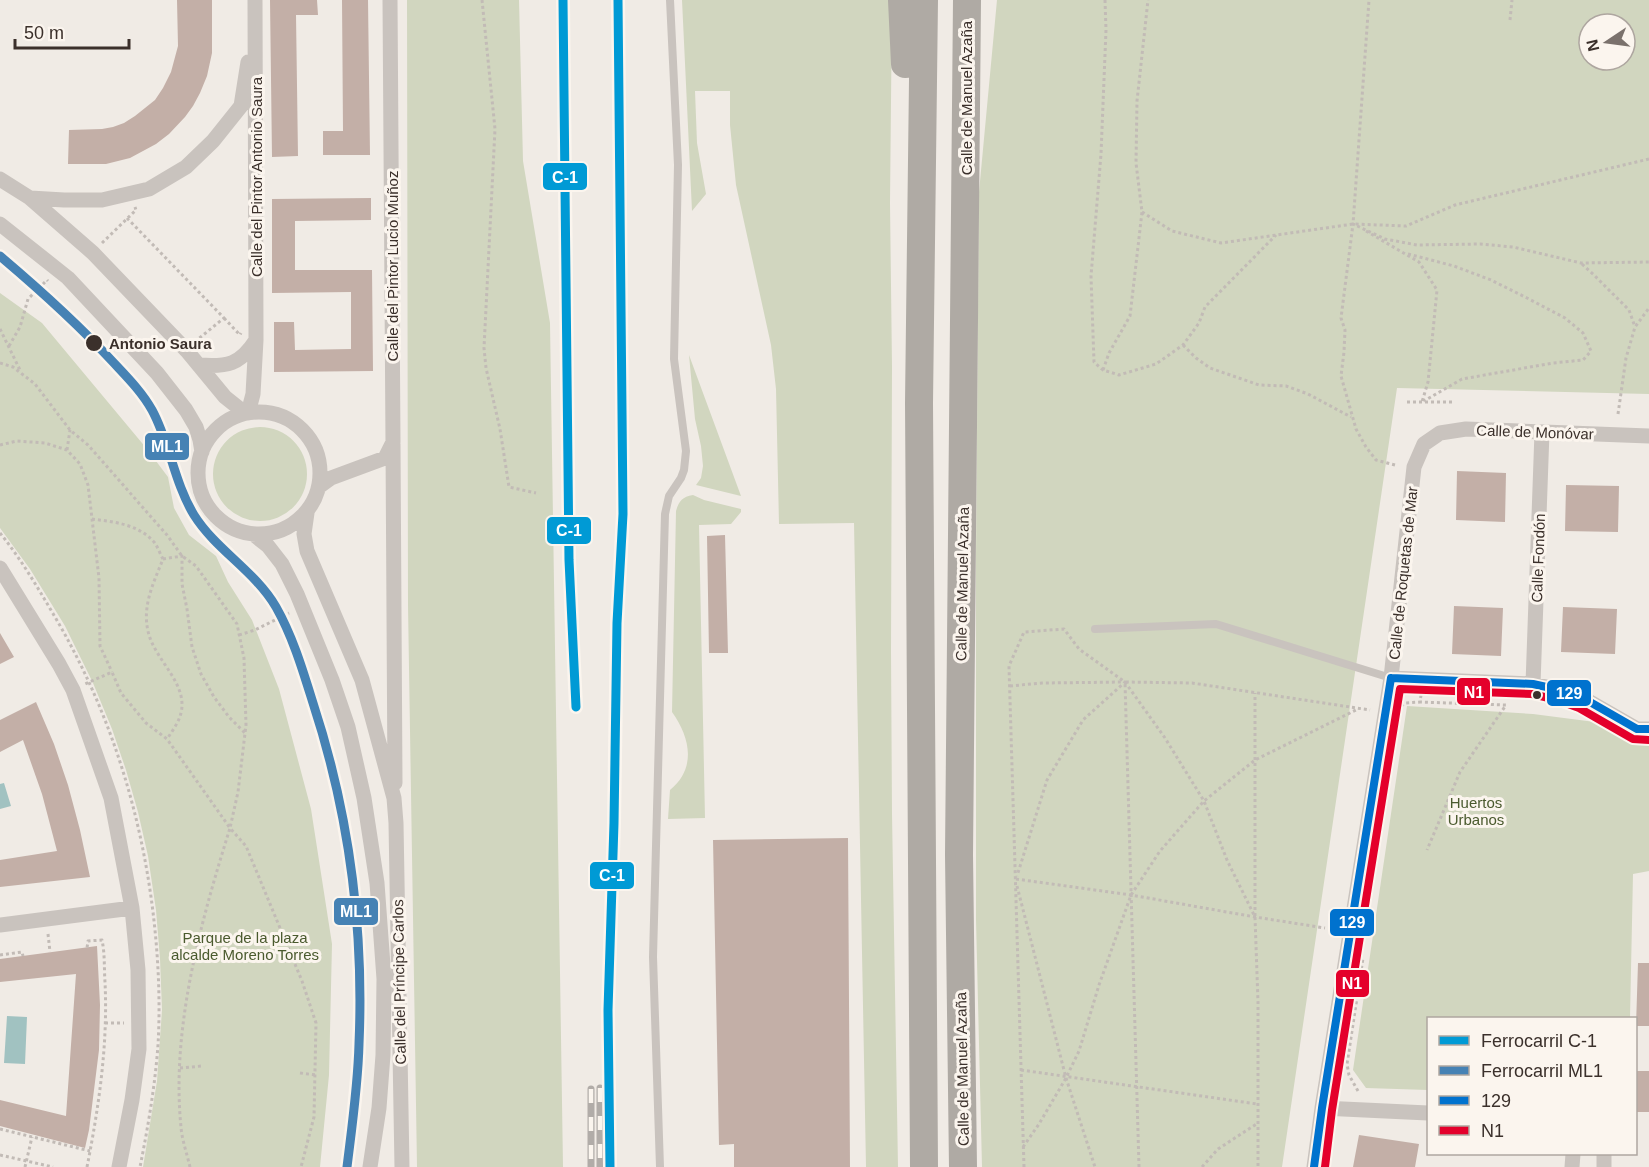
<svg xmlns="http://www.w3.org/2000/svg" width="1649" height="1167" viewBox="0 0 1649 1167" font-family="Arial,sans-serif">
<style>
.green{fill:#d1d6bf;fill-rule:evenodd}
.water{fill:#a1c2c1}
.building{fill:#c3afa7}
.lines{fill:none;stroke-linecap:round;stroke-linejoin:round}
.path{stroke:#c2bbb6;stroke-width:3;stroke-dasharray:3 3;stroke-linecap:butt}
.service{stroke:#c9c3be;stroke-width:8}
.minor{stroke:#c9c3be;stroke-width:15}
.motorway{stroke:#afaaa4;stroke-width:28}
.rail-casing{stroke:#b1aca8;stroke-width:7}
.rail{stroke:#fbf5ee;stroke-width:4.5;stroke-dasharray:14;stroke-linecap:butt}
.bus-1-casing{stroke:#fbf5ee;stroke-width:12}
.bus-2-casing{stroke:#fbf5ee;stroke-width:12}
.bus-1{stroke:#0072ce;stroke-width:8}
.bus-2{stroke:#e4002b;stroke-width:8}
.rail-1-casing{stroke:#fbf5ee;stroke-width:14}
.rail-2-casing{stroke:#fbf5ee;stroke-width:14}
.rail-1{stroke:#009ad5;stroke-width:9}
.rail-2{stroke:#4682b4;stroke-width:9}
.stop-dot{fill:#3b302b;stroke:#fbf5ee;stroke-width:2}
.labels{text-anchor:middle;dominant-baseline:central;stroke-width:6;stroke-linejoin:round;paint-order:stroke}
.street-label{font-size:15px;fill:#3b302b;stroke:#fbf5ee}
.stop-label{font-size:15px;font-weight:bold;fill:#3b302b;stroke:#fbf5ee;text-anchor:start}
.park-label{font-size:15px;fill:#4a5a2e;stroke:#fbf5ee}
.line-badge{stroke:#fbf5ee;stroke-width:2}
.badge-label{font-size:16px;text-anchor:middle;font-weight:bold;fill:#fff}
</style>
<rect width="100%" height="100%" fill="#f0ebe5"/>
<path class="green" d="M407 0H519L523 161 550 323 563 1167H417L408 605Z
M682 0H892L890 203 892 367 891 651 892 814 898 1167H866L854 523 779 524 776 389 771 345 736 185 730 125V91H695L697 143 706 194 692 211Z
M997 0H1649V394L1397 388 1282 1167H982L976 920V555L979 192ZM1589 24H1625V60H1589Z
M0 293 42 323 147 449 168 477 174 508 189 535 216 556 228 582 252 620 279 689 311 809 332 944 329 1075 320 1167H143L157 1081 162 1010 160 959 156 910 148 856 138 812 126 770 112 729 93 683 65 626 30 569 0 528Z
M689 355 741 496 696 485 701 478 703 466 701 446 695 419Z
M213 474a47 47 0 1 1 94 0a47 47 0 1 1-94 0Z
M693 495 704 500 741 509V512L731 524 699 525 705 818 668 819 670 790C697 768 690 737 672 712L676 511C679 501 682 497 693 495Z
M1407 706 1533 714 1649 729V871L1633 874 1630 1018H1428V1090L1366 1088 1353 1070Z"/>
<path class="water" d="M4 783 11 806 0 809V784Z
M7 1016 27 1017 25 1064 4 1063Z"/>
<path class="building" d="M177 0H212V53L207 76 200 93 193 106 185 117 169 134 156 144 130 158 106 164H68L69 130 102 129 113 127 124 123 135 116 155 100 163 88 171 72 178 46Z
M270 0H317L318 15H296L298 156 272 157Z
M342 0H368L370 155H323V131H343Z
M371 198V220L295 221V270H372L373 371 274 372V322H294L295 350 351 349V292L272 293V199Z
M1457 471 1506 473 1505 522 1456 520Z
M1566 485 1619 486 1618 532 1565 531Z
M725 535 728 653H709L707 536Z
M1454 606 1503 608 1501 656 1452 654Z
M1563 607 1617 609 1615 654 1561 652Z
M0 633 14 657 0 664Z
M36 702 54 744 68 785 80 830 90 877 0 887V860L57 851 42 794 23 740 0 752V720Z
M848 838 850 1167H734V1144L719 1145 713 840Z
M97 946 100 1005 99 1050 89 1130 85 1148 0 1126V1100L66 1116 76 974 0 982V959Z
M1638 963H1649V1026H1636Z
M1635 1071H1649V1112H1635Z
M1359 1135 1419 1144 1415 1167H1353Z"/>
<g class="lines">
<path class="path" d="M482 0 495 129 484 348 486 368 500 429 509 487 536 493
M1105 0 1106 30 1101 154 1091 276 1094 362 1103 370 1119 375 1156 364 1183 345 1199 323 1205 307 1276 235
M1510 20 1512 0
M1142 212 1172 231 1221 243 1353 224 1406 226 1455 205 1649 159
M127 218 224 318 197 340
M1355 225 1353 224 1369 0
M1366 231 1419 262 1437 290 1428 382 1422 402
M102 243 136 210 135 207
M1408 254 1454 266 1491 280 1527 298 1565 318 1583 333 1591 351 1583 360 1553 363 1462 379 1424 401
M1582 264 1594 275 1629 310 1635 327
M224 318 240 335 241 333
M0 329 20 370
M1183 345 1196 358 1210 368 1259 385 1286 386 1308 394 1351 417
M9 346 20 327 28 299 47 280 48 281
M0 363 13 367 35 384 70 430 88 445 167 535 182 556 196 566 237 624 244 658 246 725 238 792 230 828 167 739 146 723 121 693 112 672 85 684
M1103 370 1109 353 1130 316 1142 212 1136 163 1137 101 1148 0
M1407 402H1455
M1618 414 1626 358 1635 327 1649 308
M0 445 17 441 45 443 67 450 80 464 88 485 99 578 100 646 112 672
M67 450 70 430
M1395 465 1376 460 1366 447 1356 429 1341 376 1344 352 1345 330 1341 318 1353 224 1385 239 1417 245 1480 244 1513 247 1581 263 1649 262
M92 519C114 522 138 524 154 542 158 547 160 554 163 559 154 582 142 605 148 631 154 661 193 686 179 719 176 726 171 733 167 739
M0 533C21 559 38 588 55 617 113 716 146 826 156 941 159 975 160 1011 158 1045 155 1086 148 1127 140 1167
M163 559 182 556V584L187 609 192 647 201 674 214 697 229 717 245 733
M239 635 255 630 289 613
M1010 686 1042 683 1125 682 1083 720 1047 780 1017 876
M1421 695 1420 702 1506 705 1460 772 1427 850
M1401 706 1406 703 1420 702
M1016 879 1131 895 1255 917 1325 928
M1017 886 1066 1078 1095 1167
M1255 916V693
M48 934 50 952
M0 955 22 952 23 956
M105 1023H124
M180 1068 202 1066
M1021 1070 1257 1104
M300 1073 316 1075
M1358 1091 1349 1075 1347 1064 1363 958
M0 1129 90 1151
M1023 1147 1039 1124 1066 1078 1079 1051 1099 985 1131 895 1160 851 1204 801 1255 760 1358 709
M0 1155 53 1167
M25 1167 32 1137
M87 1167C99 1106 108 1044 105 982 104 968 105 954 102 940L88 941 87 948
M190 1167C187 1154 182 1140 181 1127 171 1028 201 921 230 828L246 846 302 981 316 1023 314 1117 301 1167
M1024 1167 1009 666 1024 632 1064 629 1079 649 1125 682 1165 738 1204 801 1227 860 1255 917 1258 1002V1167
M1139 1167 1125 682 1192 683 1370 710
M1202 1167 1218 1149 1258 1123"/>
<path class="service" d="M1095 629 1216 624 1391 678
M660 1167 653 957 665 514 669 496 681 478 684 470 686 451 674 359 678 165 670 0"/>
<path class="minor" d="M0 179 30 198 93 253 187 351 225 397 245 413
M30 198 64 200H102L149 189 186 167 213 141 241 106 248 62
M0 224 68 278 157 373 186 410 196 427 200 440 202 452
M199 365C227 367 240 365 256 340
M198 473a61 61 0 1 1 122 0a61 61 0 1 1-122 0Z
M248 413 253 394 256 340 255 0
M393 444 395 783
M320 486 331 478 385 458 393 442 390 0
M307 513 304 534 307 551 362 680 394 798 396 823 402 1167
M253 534 268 546 282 564 297 594 332 680 348 727 364 798 377 883 384 979 383 1055 379 1108 370 1167
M0 568 59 664 73 690 111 798 132 908 138 970 139 1049 132 1100 119 1167
M1391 678 1533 684 1560 690 1583 698 1637 729H1649
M1533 684 1542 432
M0 925 132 908
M1322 1108 1428 1113
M1314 1167 1322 1108 1391 678 1414 467 1424 444 1440 433 1466 429 1649 436
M1572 1167 1573 1154
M1604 1167V1154"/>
<path class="motorway" d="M902 0 905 64
M924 0 919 403 924 1167
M963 1167 959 855 967 0"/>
<g class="rail-casing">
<path id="rail" d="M600 1088V1167
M591 1089V1167"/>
</g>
<use href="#rail" class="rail"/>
<g class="bus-1-casing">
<path id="bus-1" d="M1391 678 1533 684 1560 690 1583 698 1637 729H1649
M1314 1167 1322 1108 1391 678"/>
</g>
<g class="bus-2-casing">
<path id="bus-2" d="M1325 1167 1332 1110 1400 689 1532 694 1557 700 1579 708 1633 739 1649 740"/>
</g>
<use href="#bus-1" class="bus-1"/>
<use href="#bus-2" class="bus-2"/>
<g class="rail-1-casing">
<path id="rail-1" d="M563 0 569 560 576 707
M610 1167 608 1010 614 823 617 623 623 514 618 0"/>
</g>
<g class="rail-2-casing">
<path id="rail-2" d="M0 256C39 289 78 324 113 362 127 377 142 392 152 410 170 443 174 482 194 515 216 550 255 571 276 607 293 637 303 671 313 703 349 813 364 928 359 1044 358 1085 352 1126 347 1167"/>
</g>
<use href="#rail-1" class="rail-1"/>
<use href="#rail-2" class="rail-2"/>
</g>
<g class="stop-dot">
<circle cx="94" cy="343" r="9"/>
<circle cx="1537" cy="695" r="5"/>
</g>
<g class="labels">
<g class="street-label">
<text transform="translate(966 98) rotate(-90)">Calle de Manuel Azaña</text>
<text transform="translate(256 177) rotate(-90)">Calle del Pintor Antonio Saura</text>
<text transform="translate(392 266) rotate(-90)">Calle del Pintor Lucio Muñoz</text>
<text transform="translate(1535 432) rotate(2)">Calle de Monóvar</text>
<text transform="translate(1538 558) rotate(-88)">Calle Fondón</text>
<text transform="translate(1403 573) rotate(-84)">Calle de Roquetas de Mar</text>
<text transform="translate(962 584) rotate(-89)">Calle de Manuel Azaña</text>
<text transform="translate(399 982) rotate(-91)">Calle del Príncipe Carlos</text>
<text transform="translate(962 1069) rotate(-91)">Calle de Manuel Azaña</text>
</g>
<g class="stop-label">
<text x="109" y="343">Antonio Saura</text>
</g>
<g class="park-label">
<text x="1476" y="802">Huertos<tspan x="1476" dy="17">Urbanos</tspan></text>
<text x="245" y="937">Parque de la plaza<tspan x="245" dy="17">alcalde Moreno Torres</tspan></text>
</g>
</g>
<g class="line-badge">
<rect x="542" y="162" width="46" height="29" rx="6" fill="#009ad5"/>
<rect x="144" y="432" width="46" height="29" rx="6" fill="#4682b4"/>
<rect x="546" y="516" width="46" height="29" rx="6" fill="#009ad5"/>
<rect x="1456" y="677" width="35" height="29" rx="6" fill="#e4002b"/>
<rect x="1546" y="679" width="46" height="28" rx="6" fill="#0072ce"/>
<rect x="589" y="861" width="46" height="29" rx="6" fill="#009ad5"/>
<rect x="333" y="897" width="46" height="29" rx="6" fill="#4682b4"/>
<rect x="1329" y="908" width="46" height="29" rx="6" fill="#0072ce"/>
<rect x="1335" y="969" width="35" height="29" rx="6" fill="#e4002b"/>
</g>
<g class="badge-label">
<text x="565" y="183">C-1</text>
<text x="167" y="452">ML1</text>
<text x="569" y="536">C-1</text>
<text x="1474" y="698">N1</text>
<text x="1569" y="699">129</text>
<text x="612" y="881">C-1</text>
<text x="356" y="917">ML1</text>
<text x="1352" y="928">129</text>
<text x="1352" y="989">N1</text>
</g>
<rect x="1427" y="1017" width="210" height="138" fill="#fbf5ee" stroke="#aea6a0" stroke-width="1.5"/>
<rect x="1439" y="1036" width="30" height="9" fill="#009ad5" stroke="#aea6a0" stroke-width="1.5"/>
<text x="1481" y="1047" font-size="18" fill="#3b302b">Ferrocarril C-1</text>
<rect x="1439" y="1066" width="30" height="9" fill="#4682b4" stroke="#aea6a0" stroke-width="1.5"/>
<text x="1481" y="1077" font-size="18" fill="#3b302b">Ferrocarril ML1</text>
<rect x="1439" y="1096" width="30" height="9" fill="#0072ce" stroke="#aea6a0" stroke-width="1.5"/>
<text x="1481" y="1107" font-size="18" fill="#3b302b">129</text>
<rect x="1439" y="1126" width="30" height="9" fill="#e4002b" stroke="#aea6a0" stroke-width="1.5"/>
<text x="1481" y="1137" font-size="18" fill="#3b302b">N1</text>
<g transform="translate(1607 42) rotate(257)"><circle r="28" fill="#fbf5ee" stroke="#aea6a0" stroke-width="1.5"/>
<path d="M0-4.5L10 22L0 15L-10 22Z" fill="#7a716c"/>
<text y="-9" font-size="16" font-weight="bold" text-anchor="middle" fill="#3b302b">N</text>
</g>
<path d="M15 39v9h114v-9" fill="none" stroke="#3b302b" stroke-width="3"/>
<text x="24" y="39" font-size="18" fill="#3b302b" stroke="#fbf5ee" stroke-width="4.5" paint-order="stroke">50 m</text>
</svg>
